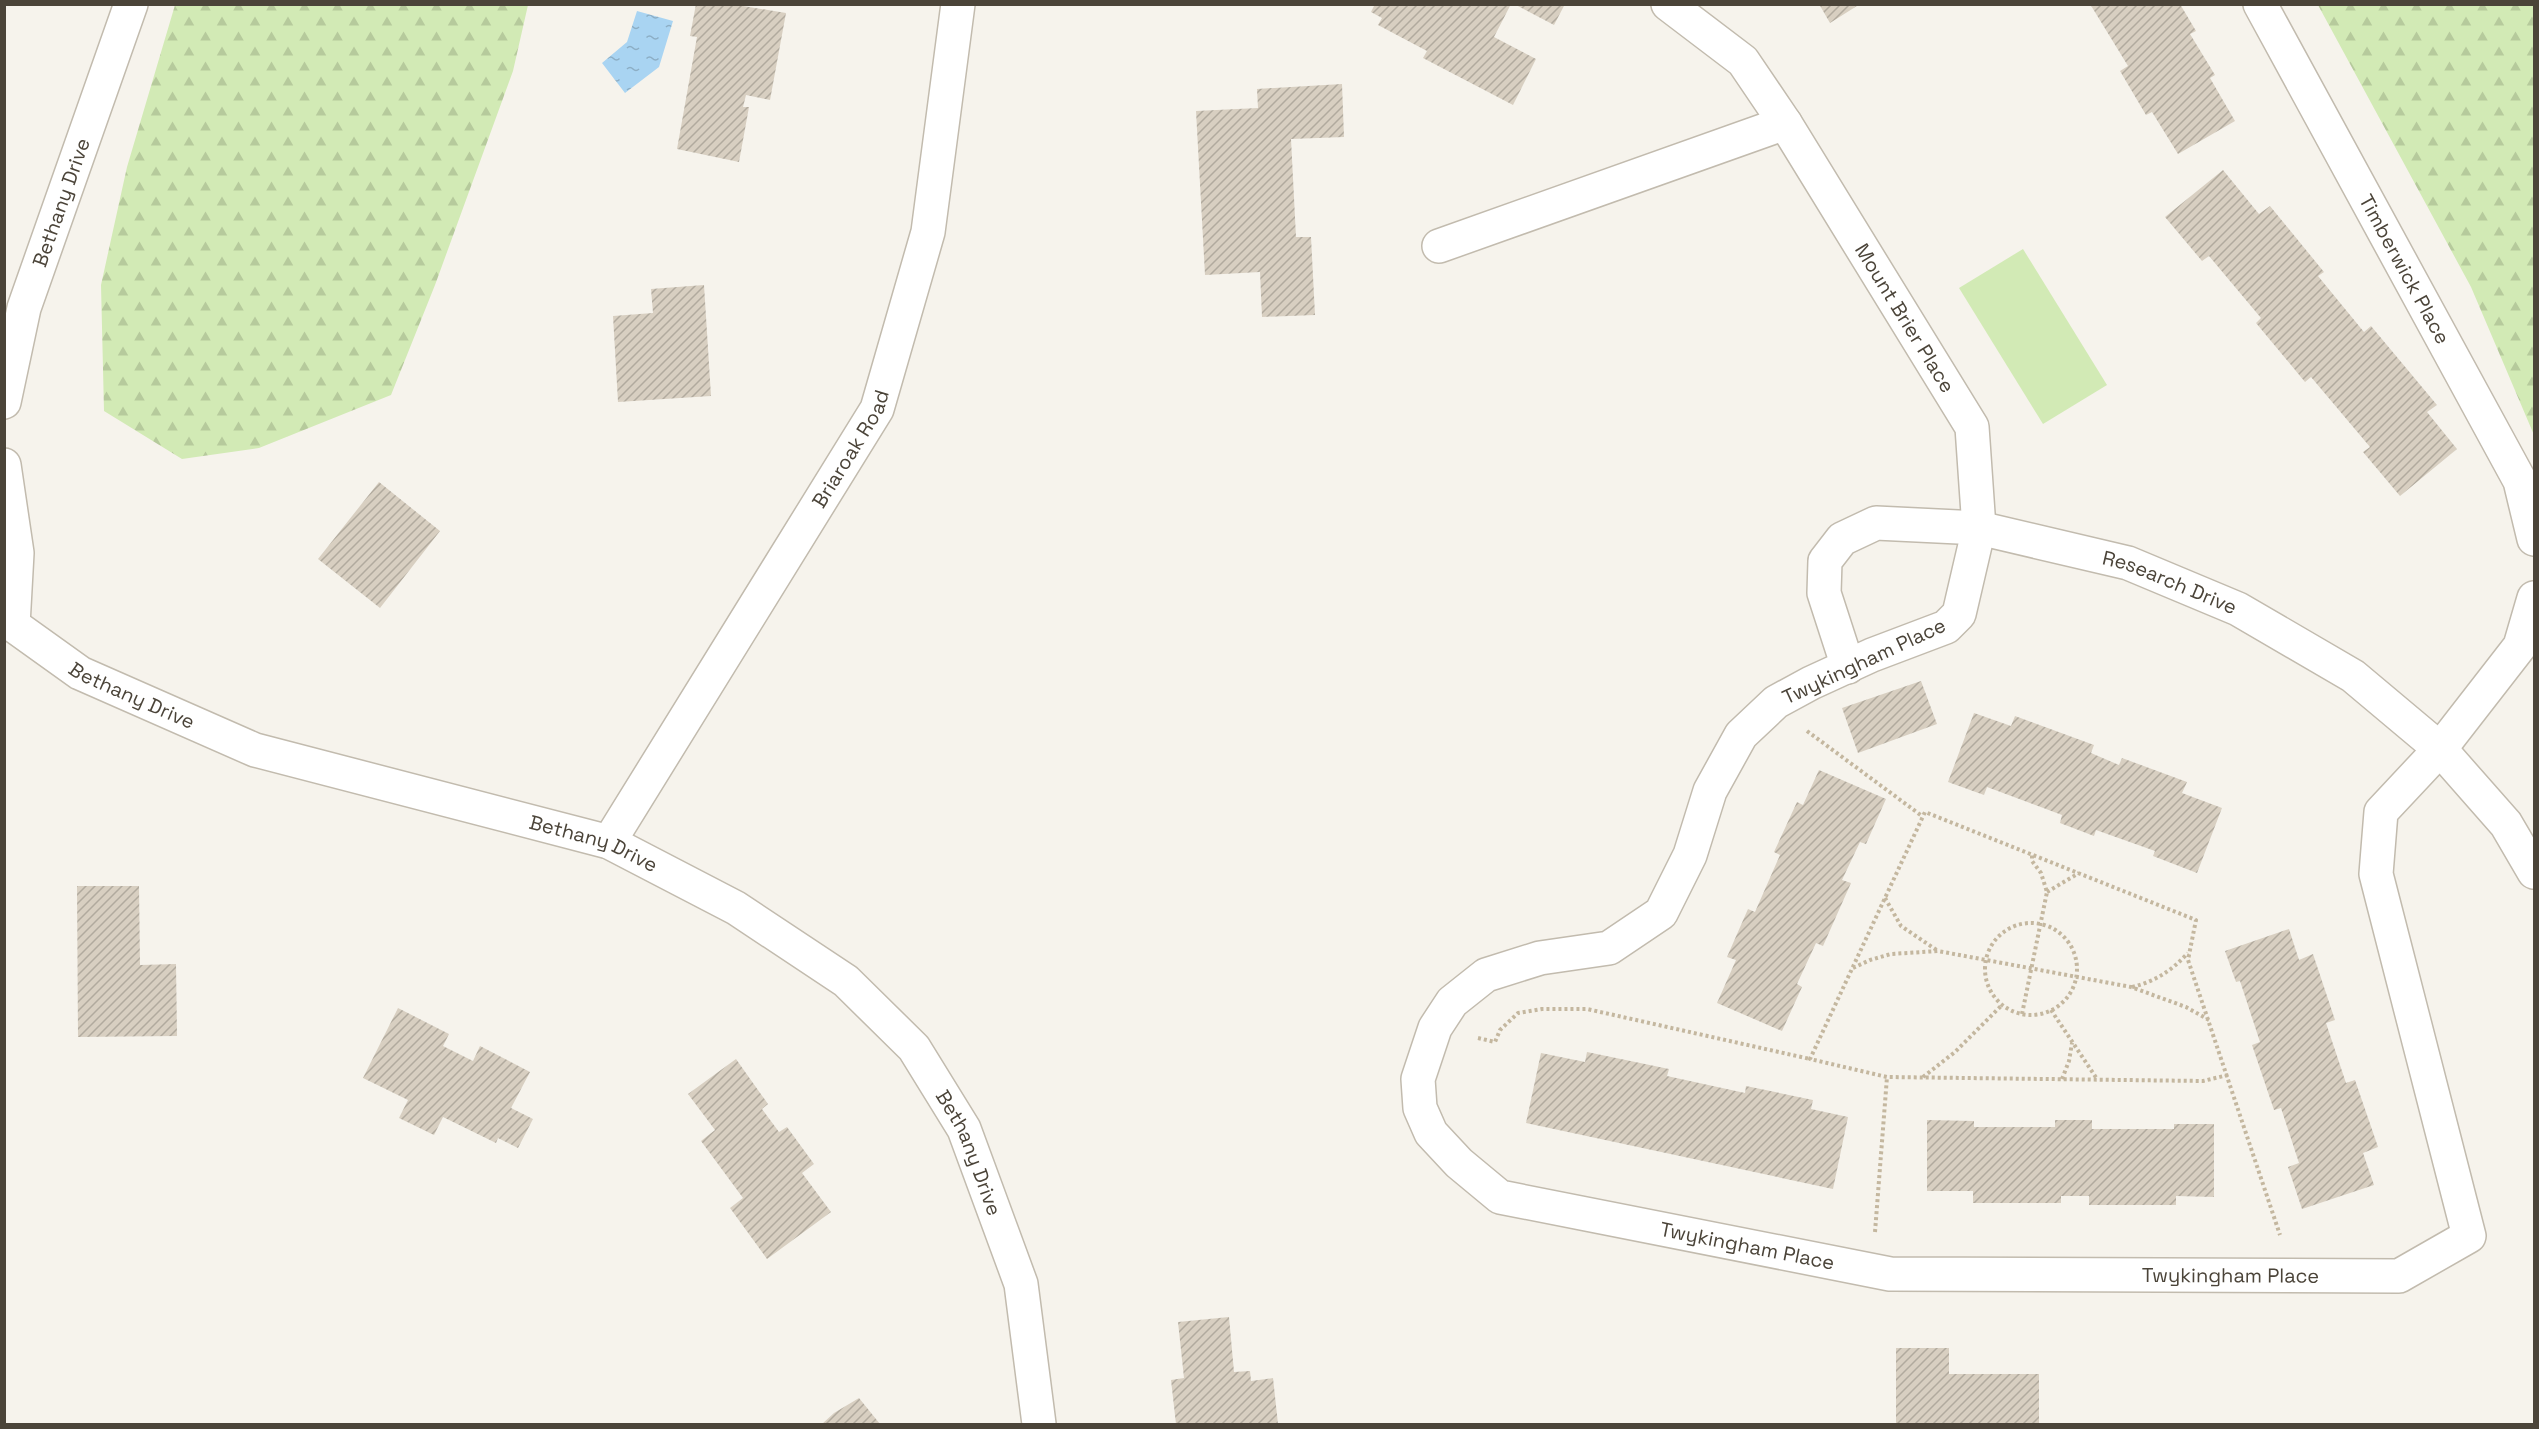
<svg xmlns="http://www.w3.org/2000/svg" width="2539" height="1429" viewBox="0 0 2539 1429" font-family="'Space Grotesk',sans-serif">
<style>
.forest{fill:url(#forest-firs)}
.green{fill:#d2eab5}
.water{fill:url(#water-ripples)}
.building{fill:url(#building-hatch)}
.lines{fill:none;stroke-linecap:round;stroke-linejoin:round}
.minor-casing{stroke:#c2bbae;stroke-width:36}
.path{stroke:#c4b79f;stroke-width:4;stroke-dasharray:3 3;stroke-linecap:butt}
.minor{stroke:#fff;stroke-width:33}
.labels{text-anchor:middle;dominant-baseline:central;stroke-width:4.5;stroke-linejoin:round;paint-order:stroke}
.street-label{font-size:20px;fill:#4b4439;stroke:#fff}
</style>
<defs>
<pattern id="forest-firs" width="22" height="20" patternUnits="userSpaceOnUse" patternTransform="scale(1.5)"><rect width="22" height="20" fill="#d2eab5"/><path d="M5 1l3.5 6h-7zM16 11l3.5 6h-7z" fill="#b6ca9c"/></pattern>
<pattern id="water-ripples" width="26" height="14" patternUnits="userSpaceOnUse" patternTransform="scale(1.5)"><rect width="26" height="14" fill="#a9d4f2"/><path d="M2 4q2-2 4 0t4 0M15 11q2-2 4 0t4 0" fill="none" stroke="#8caec5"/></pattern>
<pattern id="building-hatch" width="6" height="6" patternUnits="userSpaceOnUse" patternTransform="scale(1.5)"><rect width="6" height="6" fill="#d8cfc1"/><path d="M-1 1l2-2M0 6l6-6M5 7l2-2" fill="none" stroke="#b1aa9e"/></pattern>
</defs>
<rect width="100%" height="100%" fill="#f6f3ec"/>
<path class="forest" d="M175 5H528L513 71 435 285 391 395 259 448 182 459 104 411 101 285 127 167Z
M2318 5H2534V435L2471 287Z"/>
<path class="green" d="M2023 249 2107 385 2043 424 1959 288Z"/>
<path class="water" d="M637 11 673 21 659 67 625 93 602 63 627 42Z"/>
<path class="building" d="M696 4H731L786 13 770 100 746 95 743 107H749L739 162 677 149 697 37 690 36Z
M1375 4H1511L1494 37 1536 59 1513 105 1423 58 1427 51 1378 25 1382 18 1371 12Z
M1514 4H1565L1554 25Z
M1819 4H1860L1830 23Z
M2090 4H2180L2196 31 2190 34 2215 75 2210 78 2235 121 2178 154 2152 112 2146 115 2120 71 2128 66Z
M1342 84 1344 137 1291 139 1296 237H1311L1315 315 1262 317 1260 272 1205 275 1196 111 1258 108 1257 89Z
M2223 170 2259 214 2270 206 2324 272 2318 276 2364 332 2371 326 2437 405 2427 412 2457 449 2400 496 2363 452 2370 447 2311 377 2305 382 2256 323 2261 318 2209 256 2202 261 2165 217Z
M704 285 711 396 618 402 613 316 653 313 651 289Z
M379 482 440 531 380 608 318 559Z
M1921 681 1937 724 1858 753 1842 708Z
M1974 713 2011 726 2015 716 2094 745 2091 753 2119 765 2122 758 2187 782 2182 793 2222 808 2197 873 2153 856 2155 851 2096 830 2094 836 2060 823 2062 815 1987 787 1984 795 1948 782Z
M1819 770 1886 799 1866 844 1860 842 1842 880 1851 883 1823 946 1816 943 1797 984 1802 987 1782 1031 1717 1003 1736 960 1727 957 1748 909 1755 912 1780 855 1774 852 1797 802 1803 805Z
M77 886H139L140 965 176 964 177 1036 78 1037Z
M2289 929 2299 960 2313 954 2335 1020 2326 1023 2346 1083 2355 1080 2378 1147 2363 1153 2374 1185 2302 1209 2288 1167 2299 1163 2281 1108 2274 1110 2252 1045 2260 1042 2240 981 2236 982 2225 951Z
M398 1008 449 1034 443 1046 473 1061 480 1046 530 1072 511 1108 533 1119 518 1148 498 1138 496 1143 443 1117 434 1135 399 1118 408 1100 363 1078Z
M1587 1052 1669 1069 1667 1076 1745 1093 1746 1086 1813 1100 1811 1109 1848 1117 1833 1189 1526 1123 1541 1053 1585 1062Z
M736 1059 768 1104 762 1109 779 1132 787 1127 814 1164 802 1173 831 1212 767 1259 730 1208 743 1198 701 1141 715 1130 688 1094Z
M1927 1120 1974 1121V1127H2055V1120H2092V1129H2174V1124H2214V1197L2176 1196V1205H2089V1196H2061V1203H1973V1191H1927Z
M1229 1317 1234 1372 1250 1371 1251 1381 1273 1378 1278 1424H1176L1171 1380 1184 1378 1178 1322Z
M1896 1348H1949V1374H2039V1424H1896Z
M859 1398 880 1424H822L834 1413Z"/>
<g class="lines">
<g class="minor-casing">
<g id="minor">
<path id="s1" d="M1668 4 1743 61 1785 123 1972 427 1979 528 1959 614 1946 627 1872 655 1811 683 1776 702 1741 735 1710 791 1690 855 1661 913 1609 948 1540 958 1486 975 1452 1002 1435 1028 1418 1079 1420 1108 1431 1133 1459 1163 1500 1197 1890 1274 2399 1276 2469 1236 2376 874 2381 812 2440 749 2520 646 2534 598"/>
<path id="s2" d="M2260 4 2520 481 2534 539"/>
<path d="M1439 246 1785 123"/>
<path id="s3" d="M4 402 24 308 131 4"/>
<path id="s4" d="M4 465 17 553 13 625 80 673 255 750 609 842 736 908 846 981 914 1048 964 1129 1021 1284 1039 1424"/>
<path id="s5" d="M1848 667 1824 593 1825 561 1842 539 1876 523 1979 528 2128 563 2238 609 2353 676 2440 749 2506 824 2534 872"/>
<path id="s6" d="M609 842 877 409 928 232 958 4"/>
</g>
</g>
<path class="path" d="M1807 731 1922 816
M2047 892 2079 873
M1885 898 1901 926 1938 951
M1985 969a46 46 0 1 1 92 0a46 46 0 1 1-92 0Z
M1853 968 1870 960 1891 954 1938 951 2131 987 2186 1007 2209 1020
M2132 987C2156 981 2171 971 2188 953
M2051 1010 2097 1079
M2022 1014 2047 892 2041 873 2032 861V854
M1478 1038 1495 1042 1500 1030 1518 1013 1542 1009H1587L1810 1059
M2228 1075 2203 1081 1887 1077 1810 1059 1925 812 2196 920 2188 960 2280 1235
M1923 1077 1955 1052 2002 1005
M2062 1079 2069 1061 2072 1043
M1875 1232 1887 1077"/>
<use href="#minor" class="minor"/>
</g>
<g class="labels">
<g class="street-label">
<text stroke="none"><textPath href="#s3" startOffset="208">Bethany Drive</textPath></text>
<text stroke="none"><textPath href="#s2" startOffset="302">Timberwick Place</textPath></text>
<text stroke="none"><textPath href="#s1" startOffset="398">Mount Brier Place</textPath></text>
<text stroke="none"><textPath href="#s6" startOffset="462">Briaroak Road</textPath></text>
<text stroke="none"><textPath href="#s5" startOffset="477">Research Drive</textPath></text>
<text transform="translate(1864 661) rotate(-25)">Twykingham Place</text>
<text stroke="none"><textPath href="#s4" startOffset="300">Bethany Drive</textPath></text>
<text stroke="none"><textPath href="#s4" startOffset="786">Bethany Drive</textPath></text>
<text stroke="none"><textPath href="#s4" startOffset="1290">Bethany Drive</textPath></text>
<text stroke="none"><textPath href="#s1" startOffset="1884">Twykingham Place</textPath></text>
<text stroke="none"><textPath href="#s1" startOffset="2370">Twykingham Place</textPath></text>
</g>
</g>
<rect width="2539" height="1429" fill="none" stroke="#4b4439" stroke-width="12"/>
</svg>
